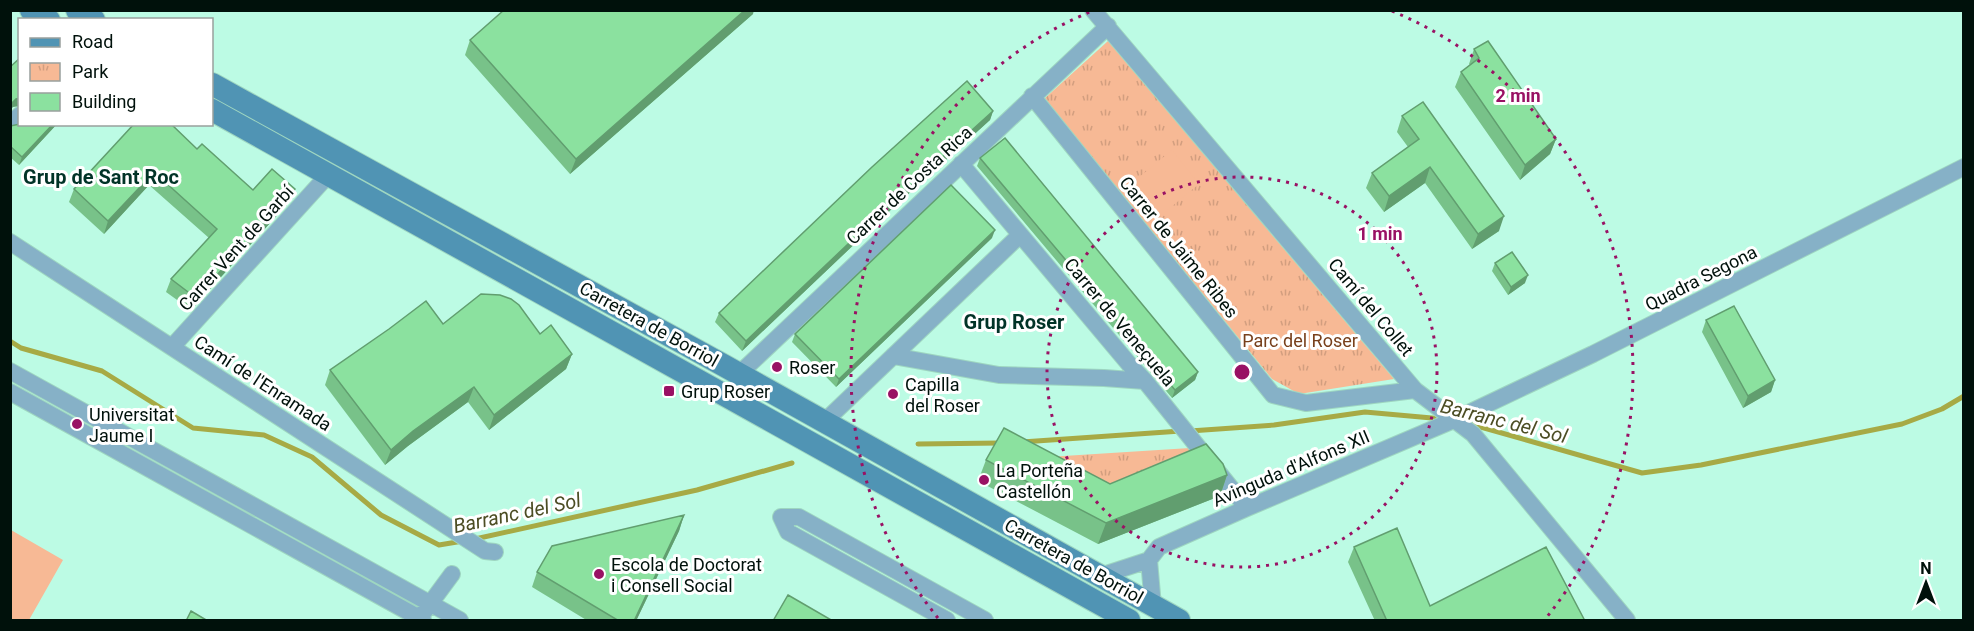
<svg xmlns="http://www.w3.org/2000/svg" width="1974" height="631" viewBox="0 0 1974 631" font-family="Roboto,sans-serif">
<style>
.park{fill:url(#park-tufts)}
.pitch{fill:#f7b995}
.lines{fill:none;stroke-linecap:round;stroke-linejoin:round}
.stream{stroke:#a7aa45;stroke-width:5}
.street-casing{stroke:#9ed6c1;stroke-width:18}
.secondary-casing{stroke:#9ed6c1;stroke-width:24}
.street{stroke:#86b1c7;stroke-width:16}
.secondary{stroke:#5094b4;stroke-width:22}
.wall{fill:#78c289}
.shaded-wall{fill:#619e6f}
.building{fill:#8be19f;stroke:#619e6f;stroke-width:1.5}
.ring{fill:none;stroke:#991164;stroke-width:3;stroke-dasharray:3 6}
.poi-dot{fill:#991164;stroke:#fff;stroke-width:2}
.labels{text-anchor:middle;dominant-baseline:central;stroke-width:6;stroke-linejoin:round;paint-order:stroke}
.street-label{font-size:18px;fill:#00110b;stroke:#fff}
.park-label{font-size:18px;fill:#78401c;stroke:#fff}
.poi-label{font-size:18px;fill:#00110b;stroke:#fff;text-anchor:start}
.neighbourhood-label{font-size:20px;font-weight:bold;fill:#013327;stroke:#fff}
.water-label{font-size:20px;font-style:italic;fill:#4c4d24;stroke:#fff}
.centre{fill:#991164;stroke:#fff;stroke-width:3}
.ring-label{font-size:18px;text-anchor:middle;font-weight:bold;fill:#991164;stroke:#fff;stroke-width:6;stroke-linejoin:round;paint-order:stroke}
</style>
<defs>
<pattern id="park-tufts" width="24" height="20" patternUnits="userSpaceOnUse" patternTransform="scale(1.5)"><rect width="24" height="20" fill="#f7b995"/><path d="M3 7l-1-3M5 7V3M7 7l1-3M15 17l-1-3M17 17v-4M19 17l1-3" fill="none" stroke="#d29e7f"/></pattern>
</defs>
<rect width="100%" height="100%" fill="#bcfbe4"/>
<path class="park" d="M1108 41 1394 379 1299 394 1272 379 1044 99Z
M1190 448 1205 462 1102 505 1015 459Z"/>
<path class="pitch" d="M1172 150 1199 184 1148 226 1120 193Z
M11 530 63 560 29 620H11Z"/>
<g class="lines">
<path class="stream" d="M10 341 21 348 102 371 193 428 264 435 312 457 381 515 439 545 463 541
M1470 424 1642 473 1701 465 1902 424 1942 409 1964 396
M1190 431 1274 425 1365 412 1443 419
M1022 442 1181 431
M918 444 1001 443
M475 539 697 490 792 463"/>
<g class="street-casing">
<path id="street" d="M1093 10 1415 390 1473 434 1627 620
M1032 96 1273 395 1306 403 1415 390
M10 124 20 115
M961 164 1129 364 1145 381 1247 508
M10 242 485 551 495 552
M172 347 329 174
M893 356 999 375 1104 378 1145 381
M10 371 460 620
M739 374 1108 26
M10 392 423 620
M824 422 1020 235
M1149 560 1153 606
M1100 576 1149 560 1159 547 1247 508 1454 420 1593 354 1964 167
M424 612 452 574
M947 620 788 532 781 517H799L985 620"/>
</g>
<g class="secondary-casing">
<path id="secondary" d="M31 10 49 20
M77 10 94 20
M212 84 723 365 1179 620
M212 110 1129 620"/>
</g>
<use href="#street" class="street"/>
<use href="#secondary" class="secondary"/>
</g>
<path class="wall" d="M753 14 570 174 465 55 470 40Z
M1474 49 1556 139 1550 154 1520 180 1455 87 1461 72 1470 65 1469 64Z
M993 111 990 120 884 216 742 351 715 322 719 313Z
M1402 116 1499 231 1472 249 1425 183 1384 212 1366 188 1372 173 1408 147 1397 132Z
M57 124 19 165 10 157V126Z
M197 149 253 190 290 201 191 310 166 292 171 279 209 238 149 185 104 234 69 202 74 189Z
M980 158 1198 372 1195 380 1172 398 977 166Z
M992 238 836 387 792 342 795 334Z
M1495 263 1525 283 1508 295 1492 271Z
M1706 320 1775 380 1771 392 1743 408 1702 332Z
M443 324 540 334 572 354 566 369 489 430 468 402 408 446 385 465 325 385 330 370Z
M986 460 1110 484 1227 475 1220 496 1098 544 978 481Z
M684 515 679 531 636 621H588L532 587 537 572Z
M1354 547 1430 606 1585 621H1375L1348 562Z"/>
<path class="shaded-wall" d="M745 10H754L753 14 570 174 576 159Z
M20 98V106L13 107 10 110V105L16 99Z
M993 111 990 120 884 216 742 351 746 341 888 206Z
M53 124H57L19 165 22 157Z
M1556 139 1550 154 1520 180 1525 165Z
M1430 167 1425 183 1384 212 1389 196Z
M154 172 149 185 104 234 108 221Z
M295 189 290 201 191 310 196 298Z
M1504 216 1499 231 1472 249 1478 234Z
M995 230 992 238 836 387 839 379Z
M1528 275 1525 283 1508 295 1511 287Z
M572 354 566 369 489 430 494 415Z
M1198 372 1195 380 1172 398 1175 390Z
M1775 380 1771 392 1743 408 1748 396Z
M474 387 468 402 408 446 385 465 391 450 413 431Z
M1227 475 1220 496 1098 544 1106 523Z
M684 515 679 531 636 621H634Z"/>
<path class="building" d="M504 10H745L576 159 470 40Z
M1488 41 1556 139 1525 165 1461 72 1479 58 1474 49Z
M20 58V98L16 99 10 105V67Z
M967 81 993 111 888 206 746 341 719 313 872 167Z
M1423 102 1504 216 1478 234 1430 167 1389 196 1372 173 1419 139 1402 116Z
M20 124H53L22 157 10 146V126Z
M134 124H171L197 149 202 144 253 190 272 169 295 189 196 298 171 279 217 229 154 172 108 221 74 189Z
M1005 138 1198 372 1175 390 980 158Z
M951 185 995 230 839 379 795 334Z
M1512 252 1528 275 1511 287 1495 263Z
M481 294 500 295 511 299 519 305 540 334 551 325 572 354 494 415 474 387 413 431 391 450 330 370 389 329 426 301 443 324Z
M1734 306 1775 380 1748 396 1706 320Z
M1004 428 1110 484 1206 444 1223 464 1227 475 1106 523 986 460Z
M684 515 634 621H619L537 572 552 546Z
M1397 528 1430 606 1546 547 1585 621H1387L1354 547Z
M788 595 833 621H773Z
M191 611 208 621H186Z"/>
<g class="ring">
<circle cx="1242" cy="372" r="195"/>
<path d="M938 618A391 391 0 0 1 1092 11M1392 11A391 391 0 0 1 1546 618"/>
</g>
<g class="poi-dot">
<circle cx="777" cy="367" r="6"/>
<rect x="663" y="385" width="12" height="12" rx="3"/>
<circle cx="893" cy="394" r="6"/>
<circle cx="77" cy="424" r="6"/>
<circle cx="984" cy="480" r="6"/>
<circle cx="599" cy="574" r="6"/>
</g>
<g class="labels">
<g class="street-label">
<text transform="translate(909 185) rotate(-43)">Carrer de Costa Rica</text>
<text transform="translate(1179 247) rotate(51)">Carrer de Jaime Ribes</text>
<text transform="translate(236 248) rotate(-48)">Carrer Vent de Garbí</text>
<text transform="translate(1701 278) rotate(-27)">Quadra Segona</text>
<text transform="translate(1371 307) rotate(50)">Camí del Collet</text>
<text transform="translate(1120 322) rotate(50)">Carrer de Veneçuela</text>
<text transform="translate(649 324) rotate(29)">Carretera de Borriol</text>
<text transform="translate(263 383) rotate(33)">Camí de l'Enramada</text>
<text transform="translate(1291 468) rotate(-23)">Avinguda d'Alfons XII</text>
<text transform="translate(1074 561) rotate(29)">Carretera de Borriol</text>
</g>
<g class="park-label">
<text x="1300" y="340">Parc del Roser</text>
</g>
<g class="poi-label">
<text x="789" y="367">Roser</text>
<text x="905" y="384">Capilla<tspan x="905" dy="21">del Roser</tspan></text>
<text x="681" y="391">Grup Roser</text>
<text x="89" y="414">Universitat<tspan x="89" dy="21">Jaume I</tspan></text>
<text x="996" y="470">La Porteña<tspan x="996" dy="21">Castellón</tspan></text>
<text x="611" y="564">Escola de Doctorat<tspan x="611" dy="21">i Consell Social</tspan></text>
</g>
<g class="neighbourhood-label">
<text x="101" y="177">Grup de Sant Roc</text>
<text x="1014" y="322">Grup Roser</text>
</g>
<g class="water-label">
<text transform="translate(1504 421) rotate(14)">Barranc del Sol</text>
<text transform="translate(517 513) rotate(-12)">Barranc del Sol</text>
</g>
</g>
<circle cx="1242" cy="372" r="9" class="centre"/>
<g class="ring-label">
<text x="1518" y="102">2 min</text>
<text x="1380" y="240">1 min</text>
</g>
<rect width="1974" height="631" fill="none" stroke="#00110b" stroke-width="24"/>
<rect x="18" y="18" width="195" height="108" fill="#ffffff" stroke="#99a09d" stroke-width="1.5"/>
<rect x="30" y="38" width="30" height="9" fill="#5094b4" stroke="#99a09d" stroke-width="1.5"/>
<text x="72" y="48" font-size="18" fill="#00110b">Road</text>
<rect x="30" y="63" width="30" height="18" fill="url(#park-tufts)" stroke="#99a09d" stroke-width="1.5"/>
<text x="72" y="78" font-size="18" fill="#00110b">Park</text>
<rect x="30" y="93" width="30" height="18" fill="#8be19f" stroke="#99a09d" stroke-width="1.5"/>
<text x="72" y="108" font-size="18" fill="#00110b">Building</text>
<g transform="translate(1926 583)" stroke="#ffffff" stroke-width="4.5" paint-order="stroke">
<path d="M0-4.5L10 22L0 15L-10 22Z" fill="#00110b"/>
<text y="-9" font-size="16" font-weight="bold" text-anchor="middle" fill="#00110b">N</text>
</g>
</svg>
